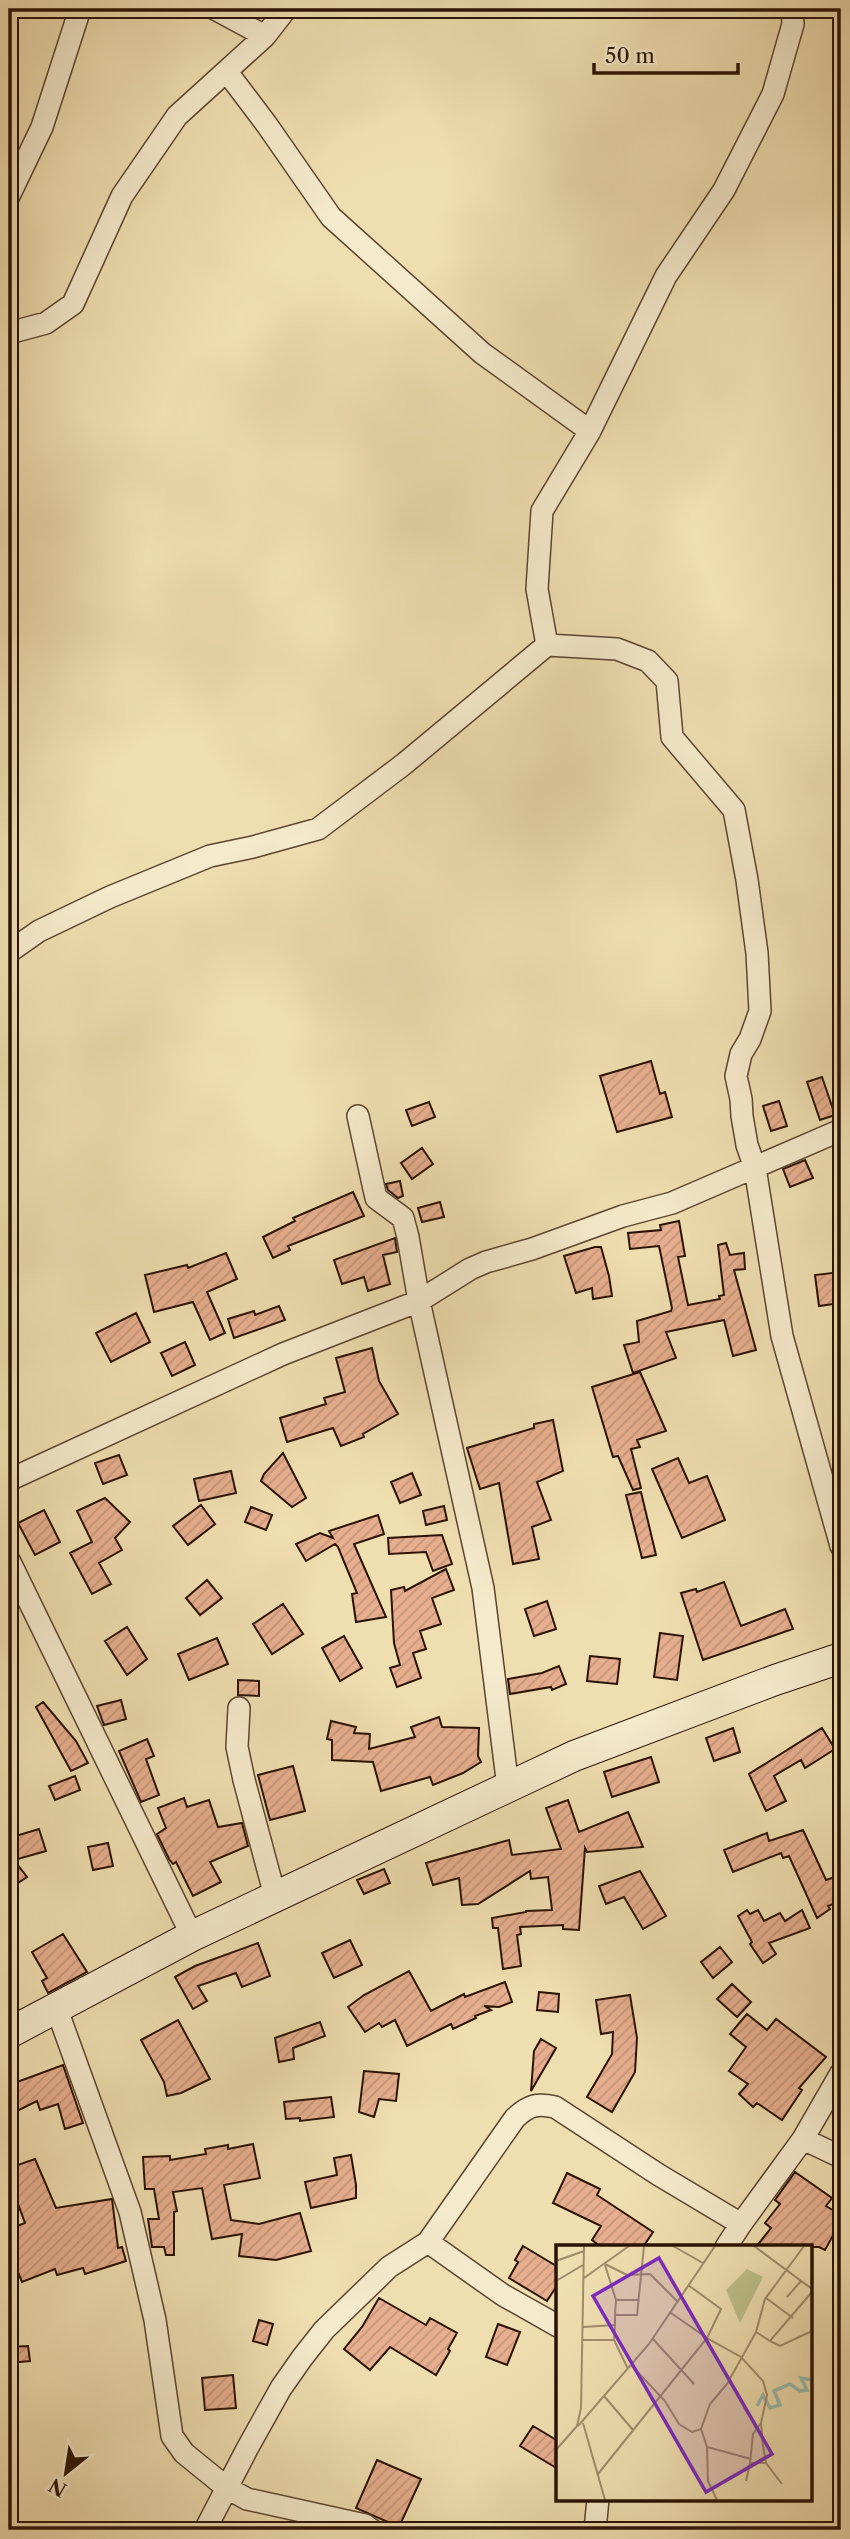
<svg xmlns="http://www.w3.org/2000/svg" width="850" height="2539" viewBox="0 0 850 2539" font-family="'Libre Caslon Text',serif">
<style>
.building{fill:url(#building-hatch);stroke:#2a1205;stroke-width:2}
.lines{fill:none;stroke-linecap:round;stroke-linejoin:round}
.street-casing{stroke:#5b4530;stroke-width:24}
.secondary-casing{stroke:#2a1205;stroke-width:32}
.street{stroke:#f5eacc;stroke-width:21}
.secondary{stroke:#f5eacc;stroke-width:30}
.inset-river{fill:none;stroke:#9abcaf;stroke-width:3.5}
.inset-road{fill:none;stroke:#a08c6c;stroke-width:2}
.view{fill:#7b2cbf;fill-opacity:0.15;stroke:#7b2cbf;stroke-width:3.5}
.inset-edge{fill:none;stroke:#2a1205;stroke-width:3.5}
</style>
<defs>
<pattern id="building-hatch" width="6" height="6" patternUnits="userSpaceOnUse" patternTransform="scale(1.75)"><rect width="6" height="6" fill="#e7af8f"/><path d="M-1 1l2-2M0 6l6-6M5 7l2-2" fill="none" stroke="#c6967a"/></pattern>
</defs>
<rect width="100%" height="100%" fill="#efdeb0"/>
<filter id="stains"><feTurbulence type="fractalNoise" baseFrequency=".00286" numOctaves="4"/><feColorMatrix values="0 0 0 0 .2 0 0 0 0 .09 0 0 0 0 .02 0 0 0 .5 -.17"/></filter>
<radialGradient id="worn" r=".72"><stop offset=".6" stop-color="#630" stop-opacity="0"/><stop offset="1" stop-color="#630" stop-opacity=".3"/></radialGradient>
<path class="building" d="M651 1061 660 1094 665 1092 672 1117 617 1132 600 1076Z
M822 1077 835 1115 820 1120 807 1082Z
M779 1101 787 1126 771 1131 763 1106Z
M429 1102 435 1117 412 1126 406 1110Z
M422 1148 433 1164 412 1179 401 1163Z
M805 1160 813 1178 790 1187 783 1169Z
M400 1181 403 1196 398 1198 388 1190 386 1184Z
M353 1192 364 1216 288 1246 290 1250 273 1258 263 1237 295 1221 293 1218Z
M440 1202 444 1217 422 1222 418 1208Z
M679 1221 685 1256 678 1257 688 1305 720 1299 719 1296 724 1295 718 1245 726 1243 730 1255 744 1253 745 1269 734 1270 756 1350 733 1356 724 1320 666 1332 676 1358 633 1373 624 1345 639 1342 637 1321 671 1311 672 1308 659 1246 630 1249 628 1233 661 1230 660 1225Z
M395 1238 397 1252 383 1255 390 1284 368 1291 364 1277 342 1284 334 1260Z
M595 1247H601L609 1276 612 1296 593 1299 592 1288 576 1293 564 1256Z
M226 1253 237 1279 207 1292 225 1333 210 1340 193 1302 154 1312 145 1275 187 1265 188 1268Z
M840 1272 841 1303 819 1306 815 1275Z
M279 1306 285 1320 234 1338 228 1319 254 1311 255 1315Z
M136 1313 150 1342 111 1362 96 1333Z
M185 1342 195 1365 172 1376 161 1353Z
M372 1348 379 1381 398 1414 363 1434 364 1437 341 1446 333 1428 287 1442 280 1418 326 1404 324 1398 345 1392 336 1358Z
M640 1372 666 1431 637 1440 640 1447 631 1449 641 1488 633 1490 618 1456 613 1457 592 1387Z
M553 1420 563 1471 537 1482 551 1520 532 1527 539 1559 513 1564 499 1483 480 1489 467 1448 534 1428V1424Z
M283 1453 306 1498 292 1507 261 1481 264 1474Z
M119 1455 127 1475 103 1484 95 1463Z
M678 1458 689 1483 707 1476 725 1520 682 1538 652 1469Z
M231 1471 236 1493 199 1501 194 1479Z
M412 1473 421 1495 400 1503 391 1482Z
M641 1492 656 1555 642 1558 626 1495Z
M105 1498 130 1522 115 1538 122 1550 99 1563 111 1584 92 1594 70 1553 92 1542 77 1511Z
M201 1505 215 1524 188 1545 173 1526Z
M444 1506 447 1520 426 1525 423 1511Z
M251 1507 272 1515 266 1530 245 1522Z
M44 1510 60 1542 35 1555 18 1523Z
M378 1515 384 1534 354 1544 386 1617 356 1622 352 1594 357 1593 338 1547 335 1544 306 1561 296 1544 320 1533 333 1538 329 1531Z
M442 1535 452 1564 433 1571 426 1552 389 1554 388 1538Z
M446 1569 454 1590 432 1598 441 1624 420 1631 426 1649 413 1653 421 1678 397 1687 390 1668 400 1665 394 1643 391 1590 404 1587 405 1591Z
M207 1580 222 1598 200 1615 186 1598Z
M724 1582 741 1626 785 1609 793 1629 703 1660 681 1593 696 1589 697 1592Z
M547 1601 556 1629 534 1636 525 1609Z
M283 1604 303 1634 272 1654 253 1624Z
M127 1627 147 1659 127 1675 105 1641Z
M660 1633 683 1636 677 1680 654 1677Z
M344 1636 362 1668 340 1681 322 1648Z
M217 1638 228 1664 189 1680 178 1654Z
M590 1656 620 1659 617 1684 587 1681Z
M559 1666 566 1684 552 1690 551 1687 510 1694 508 1679 542 1673Z
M238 1680 259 1681V1696L238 1695Z
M121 1700 126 1719 104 1725 97 1706Z
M43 1702 76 1741 88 1763 71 1771 36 1707Z
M439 1717 442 1727 479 1728 478 1756 481 1762 463 1773 433 1785 430 1777 381 1791 373 1762 332 1760V1740L327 1739 331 1721 356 1727 354 1733 370 1734 369 1749 415 1737 411 1727Z
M733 1728 740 1752 714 1761 706 1738Z
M822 1728 835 1749 805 1768 801 1760 774 1776 786 1801 766 1811 749 1774Z
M147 1739 154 1756 146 1759 159 1795 141 1802 119 1751Z
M651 1757 659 1782 612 1797 604 1772Z
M293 1766 305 1811 270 1820 258 1775Z
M75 1776 80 1790 55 1800 49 1786Z
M184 1798 187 1807 209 1800 218 1827 242 1823 248 1846 210 1862 221 1882 193 1896 176 1862 173 1864 169 1859 157 1834 166 1828 158 1808Z
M568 1800 579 1832 628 1812 643 1847 587 1852 585 1848 579 1930 563 1929V1925L520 1927 521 1934 517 1935 521 1966 503 1969 498 1928H493L492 1918 526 1912V1911L552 1910 548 1877 531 1879 530 1871 478 1904 462 1905 459 1878 433 1885 426 1863 509 1840 512 1855 561 1849 546 1808Z
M39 1829 46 1851 14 1860 27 1877 9 1889V1838Z
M803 1830 826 1880 841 1875V1901L828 1906 830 1909 817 1918 789 1856 783 1858 781 1853 733 1872 724 1850 767 1833 769 1841Z
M108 1843 113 1866 93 1870 88 1847Z
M384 1869 390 1883 364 1894 357 1880Z
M640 1871 666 1916 643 1929 624 1897 606 1904 599 1886Z
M747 1910 750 1914 758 1910 764 1921 780 1913 785 1921 802 1910 810 1928 769 1943 776 1954 763 1963 750 1944 752 1942 738 1916Z
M63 1934 87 1972 48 1993 42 1981 47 1978 32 1952Z
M350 1940 362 1965 334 1978 322 1953Z
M258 1943 270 1976 242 1987 236 1973 198 1986 207 2001 193 2009 175 1977 195 1966Z
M720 1947 732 1962 713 1978 701 1962Z
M409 1971 431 2011 464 1994 465 1997 505 1982 512 2002 499 2007 484 2006 491 2010 475 2016 476 2018 453 2029 451 2024 407 2046 395 2020 382 2027 379 2023 365 2032 348 2007 364 1995Z
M732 1984 751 2002 737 2017 717 1999Z
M539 1992 559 1994 558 2012 537 2010Z
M630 1995 637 2038 635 2072 612 2112 587 2097 612 2054 613 2032 601 2034 596 2000Z
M747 2014 767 2030 776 2019 826 2057 799 2088 802 2090 782 2120 757 2103 753 2107 739 2094 748 2084 729 2071 746 2047 730 2034Z
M178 2020 210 2079 181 2093 167 2096 164 2082 141 2040Z
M320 2022 325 2036 293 2048 294 2059 279 2062 275 2038Z
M541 2039 556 2048 531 2091 534 2051Z
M63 2065 83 2123 65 2129 58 2104 40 2110 37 2101 9 2115V2085Z
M364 2071 399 2074 396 2101 379 2099 374 2117 359 2112Z
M331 2097 334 2117 300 2121V2118L286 2119 284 2102Z
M253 2144 260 2178 224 2185 231 2220 259 2224 300 2213 311 2251 276 2260 239 2256 242 2234 212 2239 202 2188 173 2192 177 2211 174 2212V2255H166L164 2247H152L148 2219H159L154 2189H145L143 2157 170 2156V2160L206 2154 205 2149 228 2145V2149Z
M351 2155 356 2185V2198L311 2208 305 2182 337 2175 334 2158Z
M35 2159 56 2208 112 2199 118 2248 122 2247 126 2261 85 2274 83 2268 57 2275 55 2269 22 2282 9 2250V2229L25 2223 14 2193 17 2192 9 2168Z
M795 2172 832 2198 826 2206 841 2215V2221L825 2250 819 2247H756L771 2228 765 2223 780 2204 775 2200Z
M567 2173 600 2189 597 2195 653 2232 643 2247H601L592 2240 601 2226 553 2203Z
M523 2246 558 2267V2284L547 2301 509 2278 518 2262 515 2260Z
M379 2298 426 2325 430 2318 457 2333 448 2349 450 2351 436 2375 390 2347 370 2370 344 2349 362 2327Z
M259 2320 273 2324 267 2345 253 2341Z
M498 2324 520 2332 507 2365 486 2357Z
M28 2346 30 2361 9 2363V2347Z
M233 2375 236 2408 205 2410 202 2378Z
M533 2426 558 2441V2469L520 2446Z
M377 2460 421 2479 399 2527 356 2508Z"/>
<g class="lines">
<g class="street-casing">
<path id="street" d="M215 9 265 36 286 9
M227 72 267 125 331 217 482 353 590 431 542 511 537 589 547 645 617 649 648 661 667 681 672 737 734 810 747 880 757 953 760 1011 750 1039 741 1054 736 1076 741 1099 742 1116 747 1145 755 1168 782 1336 841 1546
M9 196 42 127 80 9
M9 333 46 323 73 304 122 196 177 116 265 36
M590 431 666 276 724 190 773 94 793 24 792 9
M9 952 39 931 110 897 210 856 253 847 318 829 404 764 547 645
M358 1116 376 1198 403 1218 408 1237 419 1301 483 1588 508 1787
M9 1480 283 1354 419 1301 470 1269 486 1262 532 1249 623 1216 672 1203 841 1130
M9 1560 192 1936
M239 1708 237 1747 244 1780 275 1896
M56 2007 130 2212 155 2320 172 2436 184 2453 227 2488 247 2499 365 2525 372 2530
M803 2139 841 2073
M428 2242 503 2295 558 2326
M726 2247 741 2224
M205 2530 247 2449 281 2388 302 2358 324 2330 389 2267 428 2242 515 2118C529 2105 537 2103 555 2107L659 2175 741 2224 803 2139 841 2157
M595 2530 598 2499"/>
</g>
<g class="secondary-casing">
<path id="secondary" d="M9 2033 192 1936 574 1756 775 1680 841 1658"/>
</g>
<use href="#street" class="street"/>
<use href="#secondary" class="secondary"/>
</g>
<g transform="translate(556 2245)">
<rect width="256" height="256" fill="#efdeb0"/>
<path d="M191 24 207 32 184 78 170 45Z" fill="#bec088"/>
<path class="inset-river" d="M201 161 207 150 214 163 224 160 218 146 234 139 244 146 251 145 245 133 256 135"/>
<path class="inset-road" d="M117 1 147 18M198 1 256 44M0 16 28 6M49 19 71 30 94 29 122 57M49 20 60 55M28 33 73 1M0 36 27 20M132 40 165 64 151 93 185 112 207 136 211 150 205 178 207 201 210 218 226 239M231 52 245 36M210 53 237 73M59 70 60 55H83M27 82 59 80V70H81L88 1M200 87 214 96 256 47M97 94 138 139M27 95H58L59 80M58 95 72 124M214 96 224 101 256 86M75 120 109 156 123 179 136 187 145 184 151 202 195 214M48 151 77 185M27 178 49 255M22 181 93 99 159 1M145 184 154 159 171 139 200 87 209 54 248 1M151 202 152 236 161 255M0 205 21 181 25 163 28 1M194 218 197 189 205 178M42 229 151 93 115 68M190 236 194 218H210"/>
<path class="view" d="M103 13 216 209 150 247 37 51Z"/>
<rect width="256" height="256" class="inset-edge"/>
</g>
<rect width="850" height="2539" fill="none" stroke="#efdeb0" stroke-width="35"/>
<rect x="10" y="10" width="829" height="2518" fill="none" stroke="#2a1205" stroke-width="3.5"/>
<rect x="18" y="18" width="815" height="2504" fill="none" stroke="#2a1205" stroke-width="2"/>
<g transform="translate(66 2473) rotate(210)" stroke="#f5eacc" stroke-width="5" paint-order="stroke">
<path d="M0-5L12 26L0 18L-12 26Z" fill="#2a1205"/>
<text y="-10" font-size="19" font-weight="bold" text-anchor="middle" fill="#2a1205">N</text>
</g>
<path d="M594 63v10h144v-10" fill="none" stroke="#2a1205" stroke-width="3.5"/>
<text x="605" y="63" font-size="21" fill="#2a1205" stroke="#f5eacc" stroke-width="5" paint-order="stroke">50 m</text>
<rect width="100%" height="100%" filter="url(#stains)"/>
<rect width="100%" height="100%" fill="url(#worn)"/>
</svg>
